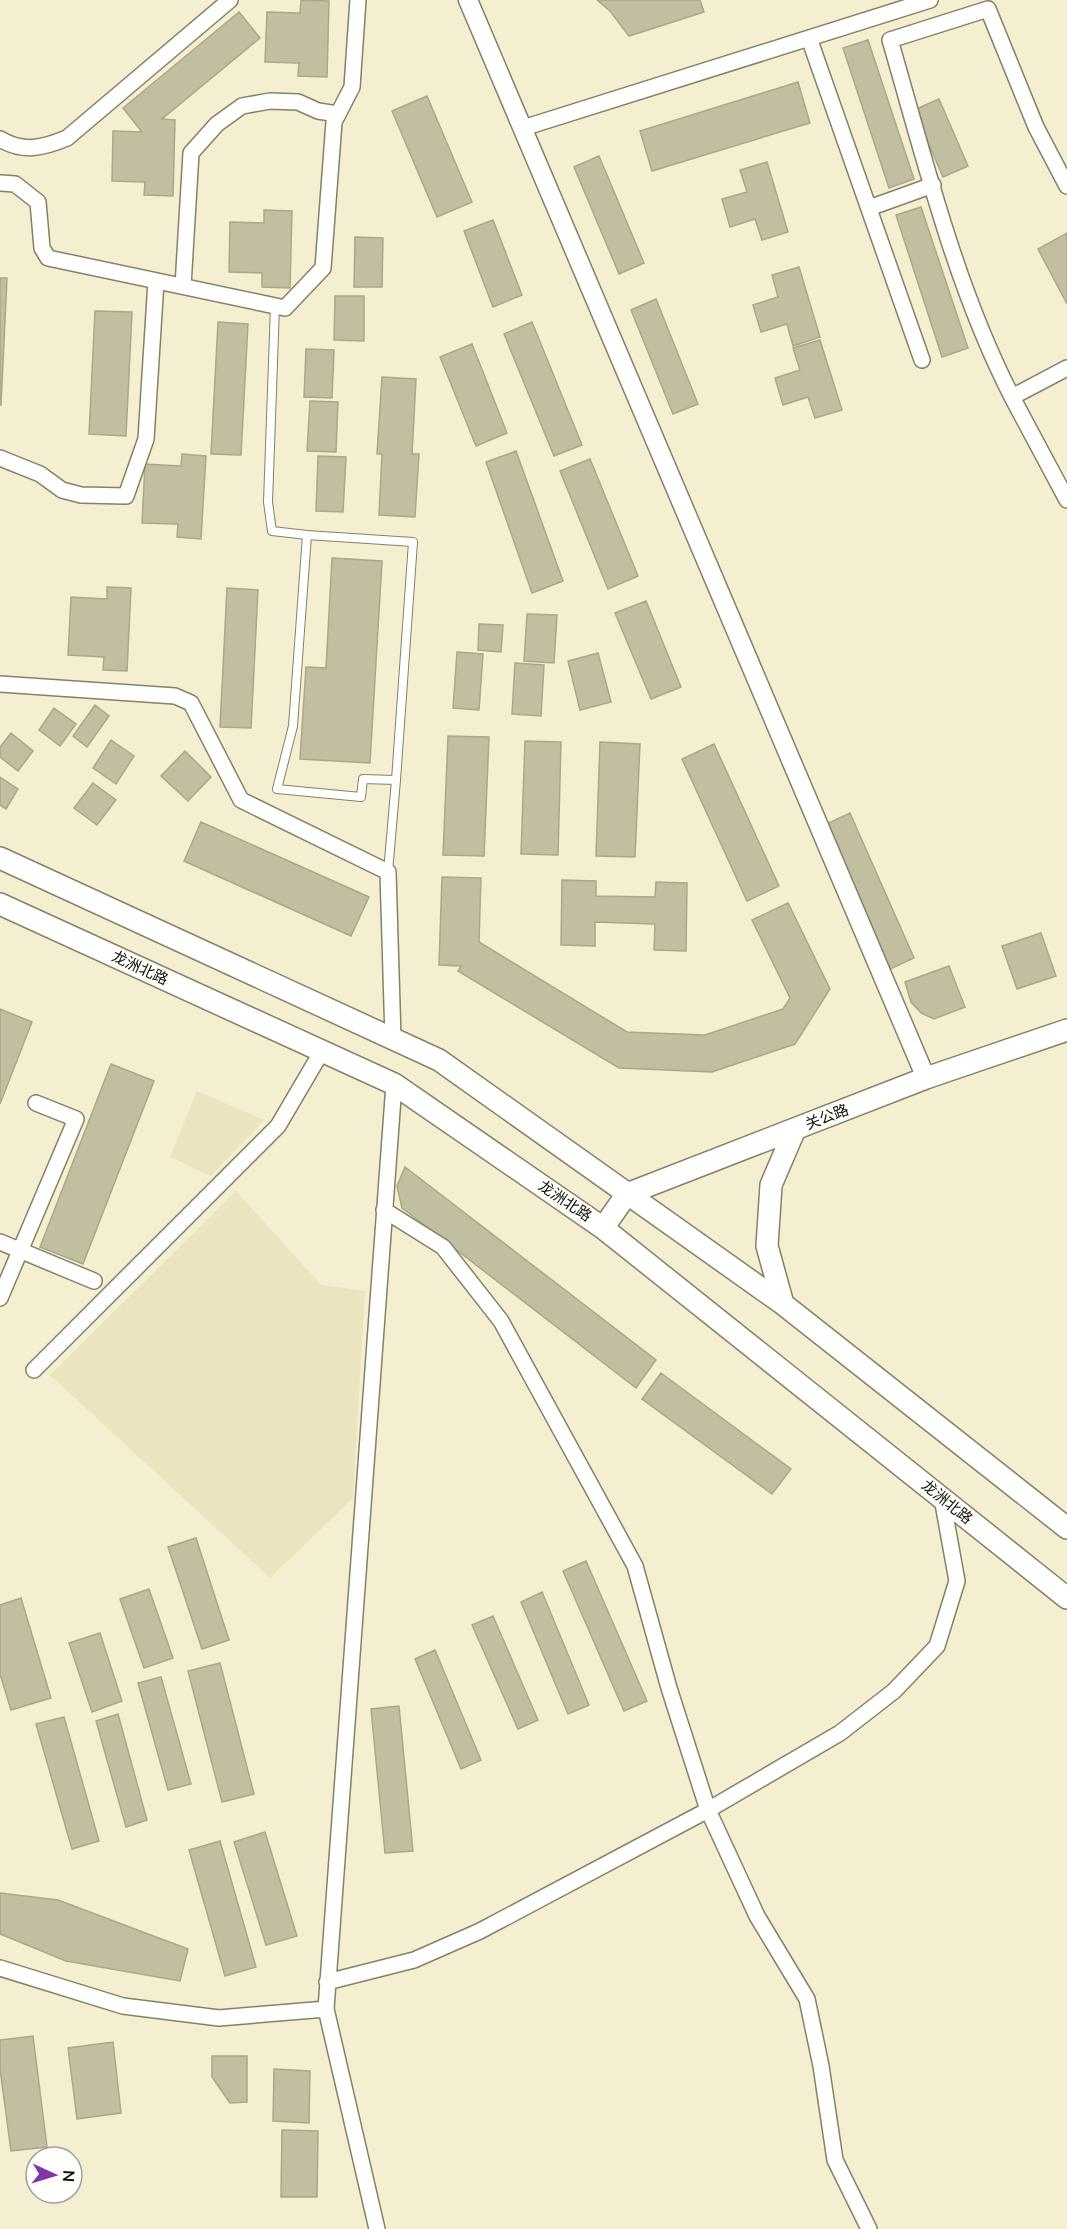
<svg xmlns="http://www.w3.org/2000/svg" width="1067" height="2229" viewBox="0 0 1067 2229" font-family="'Nunito Sans','Noto Sans SC',sans-serif">
<style>
.built{fill:#ebe5bf}
.building{fill:#c2bea1;stroke:#aba78a;stroke-width:1.5}
.lines{fill:none;stroke-linecap:round;stroke-linejoin:round}
.service-casing{stroke:#868166;stroke-width:10}
.minor-casing{stroke:#868166;stroke-width:18}
.tertiary-casing{stroke:#868166;stroke-width:21}
.secondary-casing{stroke:#868166;stroke-width:24}
.service{stroke:#fff;stroke-width:8}
.minor{stroke:#fff;stroke-width:15}
.tertiary{stroke:#fff;stroke-width:18}
.secondary{stroke:#fff;stroke-width:21}
.labels{text-anchor:middle;dominant-baseline:central;stroke-width:4.5;stroke-linejoin:round;paint-order:stroke}
.street-label{font-size:15px;fill:#121106;stroke:#fff}
</style>
<rect width="100%" height="100%" fill="#f3efd0"/>
<path class="built" d="M197 1091 264 1120 211 1176 170 1157Z
M236 1191 321 1285 365 1291 353 1498 270 1578 50 1375Z"/>
<path class="building" d="M301 0 329 1 327 77 298 76 299 63 265 62 267 12 300 13Z
M597 0H700L704 12 629 36 610 11Z
M239 12 260 38 162 119 175 120 173 196 144 195 145 182 112 181 113 131 142 132 123 108Z
M868 40 914 179 889 188 843 48Z
M798 82 810 123 652 171 640 131Z
M427 96 472 202 437 217 392 111Z
M939 99 968 166 943 177 914 110Z
M599 156 644 263 619 274 574 167Z
M767 162 788 232 762 240 755 219 730 227 722 199 747 192 740 170Z
M921 207 968 348 942 357 896 215Z
M264 210 292 211 290 288 262 287V273L229 272 230 222 264 223Z
M493 220 522 295 493 307 464 231Z
M1067 233V304L1038 249Z
M355 237 383 238 382 287H354Z
M799 267 820 337 793 346 787 324 761 332 753 305 778 297 772 275Z
M0 278H7L1 405H0Z
M335 296H364V341L334 340Z
M656 299 698 404 673 414 631 310Z
M95 311 132 312 126 436 89 434Z
M218 322 248 324 241 455 211 454Z
M532 322 582 445 554 456 504 334Z
M820 340 842 410 815 418 808 397 783 405 775 378 800 370 793 348Z
M472 344 507 433 476 446 440 357Z
M306 349 334 350 332 398 304 397Z
M382 377 416 379 412 454H419L415 517 379 515 382 454H377Z
M310 401 338 402 336 452 307 451Z
M516 451 563 581 532 593 486 462Z
M182 454 206 456 201 539 177 537 178 524 142 523 145 464 181 466Z
M318 456 346 457 343 512 316 511Z
M590 459 638 576 608 589 560 471Z
M332 558 382 561 370 763 300 759 306 667 326 668Z
M107 587 131 588 127 671 103 670 104 657 68 655 71 597 107 599Z
M227 588 258 590 251 728 220 727Z
M646 601 681 687 651 699 615 613Z
M527 614 557 615 554 663 524 661Z
M479 624 503 625 501 652 478 650Z
M457 652 483 654 479 710 453 708Z
M598 653 611 702 580 710 568 661Z
M515 663 544 665 541 716 512 714Z
M95 705 109 716 87 747 73 736Z
M54 708 76 724 60 746 39 730Z
M11 733 33 751 18 771 0 757V747Z
M448 736 489 737 484 856 443 855Z
M111 740 134 756 116 784 93 768Z
M525 741 561 742 558 855 521 854Z
M600 742 640 744 635 857 596 856Z
M714 744 779 886 747 901 682 759Z
M185 751 211 777 188 801 161 776Z
M0 777 18 789 6 809 0 805Z
M93 783 116 800 97 825 74 808Z
M850 813 914 958 886 971 822 826Z
M201 822 369 897 351 936 184 861Z
M442 877 481 878 479 942 627 1032 705 1035 783 1009 790 998 752 920 788 903 830 989 795 1044 712 1072 619 1068 458 971 461 966 439 965Z
M562 880 596 881V896L655 897 656 882 687 883 686 951 654 950 655 924 595 922V946L561 945Z
M1041 933 1056 976 1017 989 1002 946Z
M949 966 965 1007 934 1019 921 1013 911 1002 905 982Z
M0 1009 32 1022 0 1104Z
M111 1064 154 1081 83 1264 40 1247Z
M405 1167 656 1360 636 1388 402 1208 397 1186Z
M661 1373 791 1469 772 1494 642 1399Z
M196 1538 229 1640 202 1649 168 1547Z
M586 1561 647 1701 624 1711 563 1571Z
M149 1589 173 1658 144 1668 120 1599Z
M542 1592 589 1705 568 1714 521 1602Z
M21 1598 51 1698 11 1710 0 1674V1605Z
M493 1616 538 1720 518 1729 472 1625Z
M100 1633 122 1701 92 1712 69 1643Z
M435 1650 481 1760 461 1769 415 1659Z
M220 1663 254 1794 222 1802 188 1671Z
M161 1677 191 1784 168 1790 138 1683Z
M399 1706 413 1851 385 1853 371 1709Z
M118 1714 147 1820 126 1827 96 1721Z
M64 1717 99 1841 72 1849 36 1724Z
M265 1832 297 1936 266 1945 234 1842Z
M220 1841 256 1967 225 1976 189 1850Z
M0 1893 58 1900 188 1949 180 1981 66 1961 0 1934Z
M33 2036 47 2147 11 2151 0 2069V2040Z
M113 2042 121 2113 77 2119 68 2048Z
M212 2056H247V2102L230 2103 212 2077Z
M274 2069 310 2071 309 2123 273 2121Z
M282 2130 318 2131 317 2197H281Z"/>
<g class="lines">
<g class="service-casing">
<path id="service" d="M275 306 268 502 272 531 307 535
M388 872 396 780 363 779 361 797 277 789 293 726 307 535 413 542 396 780"/>
</g>
<g class="minor-casing">
<path id="minor" d="M809 38 922 360
M523 128 930 0
M0 139C23 153 43 148 67 138L230 0
M0 183 15 184 38 202 42 248 48 258 285 308 323 268 334 122 352 87 358 0
M1067 186 1036 127 988 9 890 40C925 160 955 286 1012 397L1067 368
M869 208 933 185
M183 286 191 153 217 124 242 106 270 101 298 102 318 111 338 114
M1012 397 1067 500
M0 458 40 474 62 490 81 495 126 496 146 439 156 281
M0 684 175 696 191 703 241 800 388 872 393 1039
M384 1210 443 1247 501 1321 635 1566 669 1688 708 1810 757 1916 807 1999 821 2066 835 2160 869 2229
M0 1242 94 1281
M0 1298 76 1119 36 1103
M34 1370 278 1126 322 1051
M0 1968 123 2006 219 2018 326 2009
M327 1982 414 1960 480 1931 708 1810 840 1733 894 1691 937 1646 957 1581 942 1498
M377 2229 326 2009 394 1084"/>
</g>
<g class="tertiary-casing">
<path id="tertiary" d="M468 0 926 1078"/>
</g>
<g class="secondary-casing">
<path id="secondary" d="M0 858 439 1060 783 1304 1067 1528
M0 904 394 1084 603 1228 1067 1598
M603 1228 627 1194 926 1078 1067 1030
M783 1304 767 1246 771 1185 795 1129"/>
</g>
<use href="#service" class="service"/>
<use href="#minor" class="minor"/>
<use href="#tertiary" class="tertiary"/>
<use href="#secondary" class="secondary"/>
</g>
<g class="labels">
<g class="street-label">
<text transform="translate(140 968) rotate(25)">龙洲北路</text>
<text transform="translate(827 1117) rotate(-21)">关公路</text>
<text transform="translate(565 1201) rotate(34)">龙洲北路</text>
<text transform="translate(947 1502) rotate(39)">龙洲北路</text>
</g>
</g>
<g transform="translate(54 2175) rotate(94)"><circle r="28" fill="#ffffff" stroke="#a0a09b" stroke-width="1.5"/>
<path d="M0-4.5L10 22L0 15L-10 22Z" fill="#7e36a8"/>
<text y="-9" font-size="16" font-weight="bold" text-anchor="middle" fill="#121106">N</text>
</g>
</svg>
